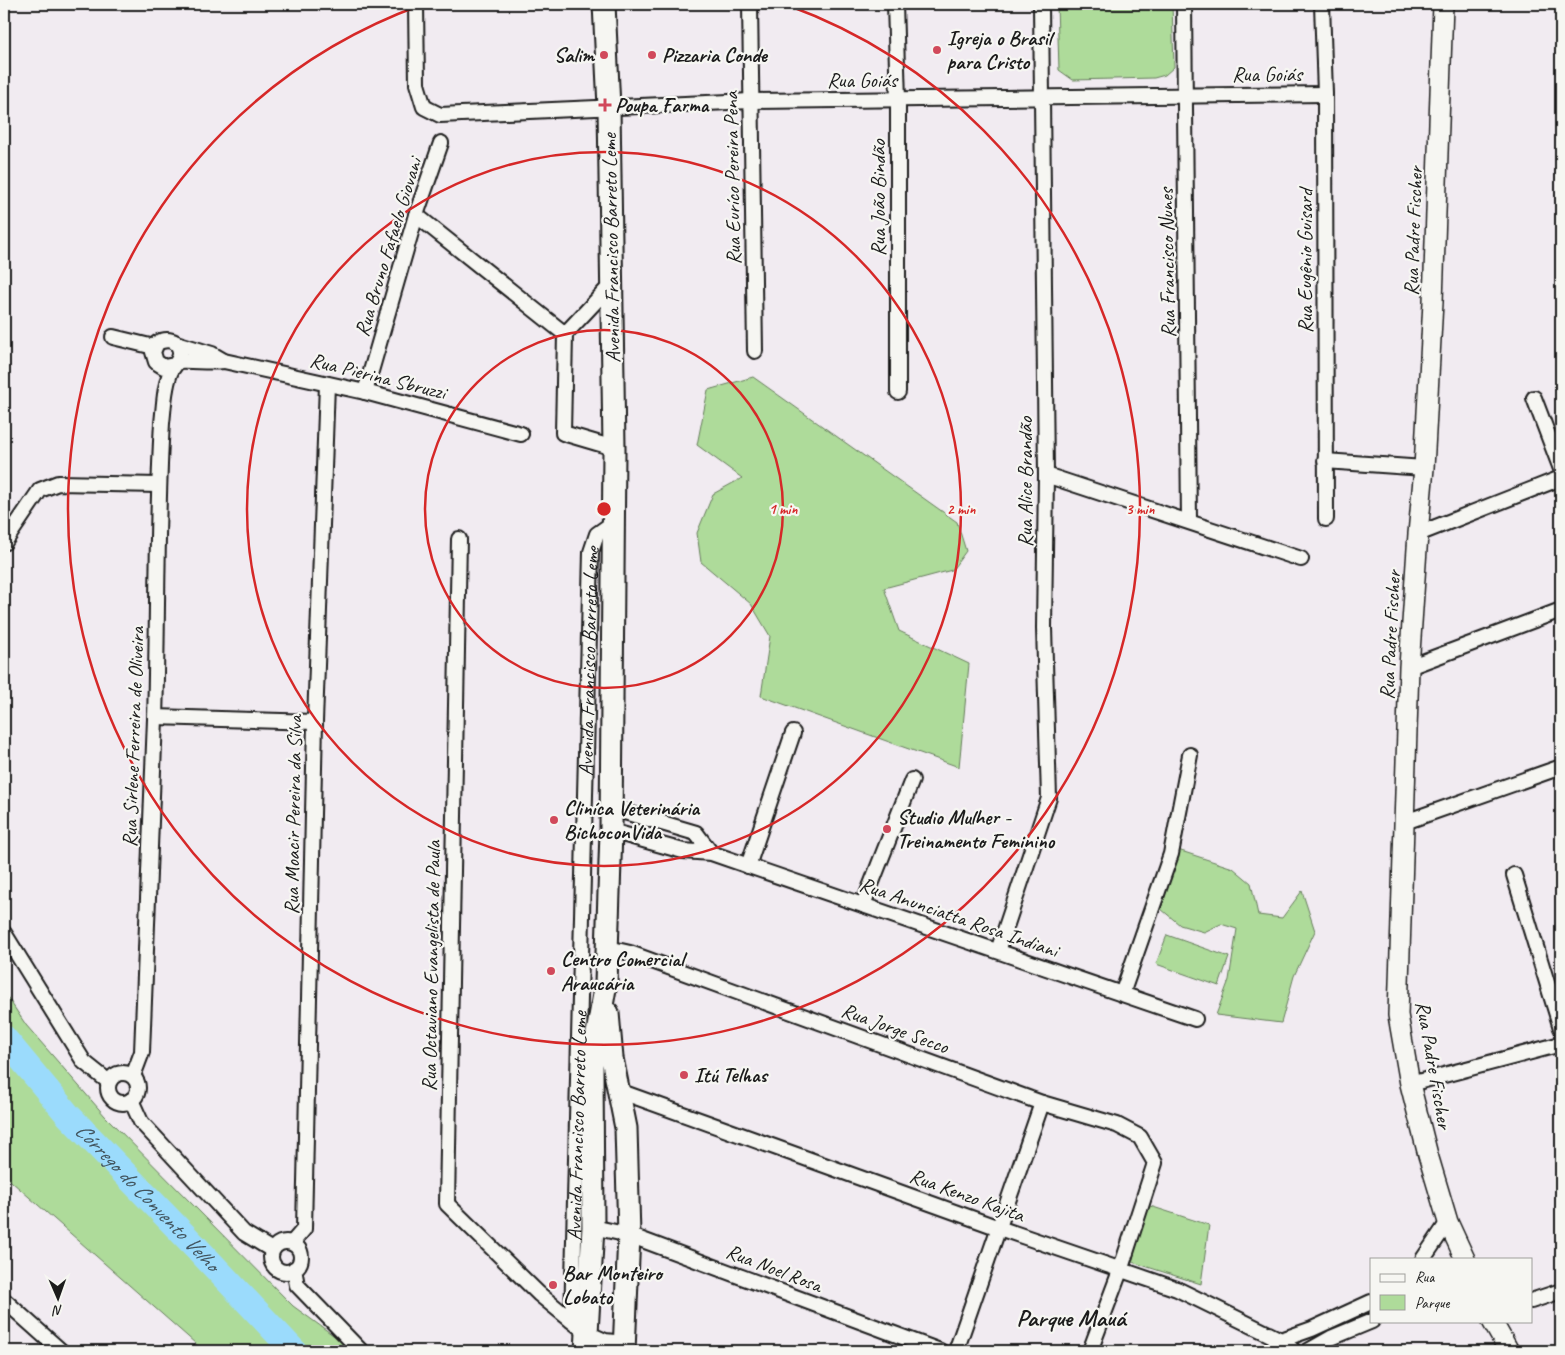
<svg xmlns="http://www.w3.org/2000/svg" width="1565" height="1355" viewBox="0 0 1565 1355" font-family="Caveat,sans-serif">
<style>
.green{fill:#aedb9a;stroke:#657c5b}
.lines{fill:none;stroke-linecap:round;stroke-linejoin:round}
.river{stroke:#9bdbfc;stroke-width:26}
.street-casing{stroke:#1c1c1c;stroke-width:18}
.secondary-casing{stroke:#1c1c1c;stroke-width:22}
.primary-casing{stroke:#1c1c1c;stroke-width:25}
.street{stroke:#f6f6f2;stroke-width:14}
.secondary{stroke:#f6f6f2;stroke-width:19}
.primary{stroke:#f6f6f2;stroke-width:21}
.ring{fill:none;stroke:#d62828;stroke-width:2.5}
.poi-dot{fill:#d1495b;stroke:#f6f6f2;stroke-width:2}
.labels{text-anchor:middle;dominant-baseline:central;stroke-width:4.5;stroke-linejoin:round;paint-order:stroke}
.poi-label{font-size:21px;font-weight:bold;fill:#1c1c1c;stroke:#f6f6f2;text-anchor:start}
.street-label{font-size:21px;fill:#1c1c1c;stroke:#f6f6f2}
.water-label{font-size:22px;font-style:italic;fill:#42555f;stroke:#f6f6f2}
.quarter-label{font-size:24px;font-weight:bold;fill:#1c1c1c;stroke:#f6f6f2}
.centre{fill:#d62828;stroke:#f6f6f2;stroke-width:2.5}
.ring-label{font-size:15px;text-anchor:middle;font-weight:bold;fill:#d62828;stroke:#f6f6f2;stroke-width:4.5;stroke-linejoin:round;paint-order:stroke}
</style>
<rect width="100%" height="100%" fill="#f1ebf1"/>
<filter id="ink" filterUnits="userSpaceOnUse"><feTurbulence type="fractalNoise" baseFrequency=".02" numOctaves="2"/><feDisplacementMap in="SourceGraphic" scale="10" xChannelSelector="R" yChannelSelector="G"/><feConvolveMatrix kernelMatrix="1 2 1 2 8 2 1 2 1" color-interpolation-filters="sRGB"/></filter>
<g filter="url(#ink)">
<path class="green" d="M1057 4H1172L1174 67 1165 75 1154 78 1073 80 1059 70Z
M753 377 957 522 966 551 952 570 884 588 899 631 969 664 959 767 761 696 770 636 751 604 701 562 697 533 713 494 742 478 697 445 708 390Z
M1178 850 1233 868 1251 883 1258 915 1282 918 1302 891 1315 931 1294 976 1281 1023 1216 1015 1229 980 1237 929 1221 924 1204 932 1180 925 1161 909Z
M1167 935 1229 957 1219 986 1156 964Z
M4 992 26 1025 105 1116 293 1306 355 1351H204L4 1175Z
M1147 1205 1209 1225 1201 1284 1132 1262Z"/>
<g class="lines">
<path class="river" id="s1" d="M4 1038 68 1115 192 1243 294 1351"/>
<g class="street-casing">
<g id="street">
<path d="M416 4 417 84 424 107 440 115 751 101 1325 94"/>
<path d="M750 4 755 351"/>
<path d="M895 4 898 100V392"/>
<path d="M1184 4 1189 521"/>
<path d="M1322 4 1325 94 1326 519"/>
<path d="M416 215 565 334"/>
<path d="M611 285 565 334 563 433 614 448"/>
<path d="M113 337 154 347"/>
<path d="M176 343 212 354 224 361 365 392 521 434"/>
<path d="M178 361C193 360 208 363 224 361"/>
<path d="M365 392 416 215 441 143"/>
<path d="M1534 398 1561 469"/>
<path d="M1325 461 1424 468"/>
<path d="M1046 475 1301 559"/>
<path d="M1418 534 1561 478"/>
<path d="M459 539 447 1204 539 1294 572 1321 587 1333 605 1341 624 1343"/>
<path d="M4 543 40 490 58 483 159 485"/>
<path d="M1409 667 1561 610"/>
<path d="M155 717 315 722"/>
<path d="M611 808 696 833 711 853"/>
<path d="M1405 822 1561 767"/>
<path d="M611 831 683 851 711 853 1195 1019"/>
<path d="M748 866 793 733"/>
<path d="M1514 875 1561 1028"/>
<path d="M863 905 912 780"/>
<path d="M4 933 84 1062 109 1082"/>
<path d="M608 948 630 953 1042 1103 1117 1125 1140 1137 1155 1163 1120 1271 1090 1351"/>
<path d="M998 951 1049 798 1044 628 1046 475 1041 4"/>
<path d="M1122 994 1171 854 1190 755"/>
<circle cx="123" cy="1088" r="15"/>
<path d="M133 1076 142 1052C146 941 151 830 155 719 158 620 156 522 162 423 164 407 164 387 171 371 174 365 181 360 180 352 179 339 166 338 157 343L153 352 156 362 164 367 174 365"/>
<path d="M1410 1084 1561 1044"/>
<path d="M619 1091 999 1228 1177 1289 1281 1340 1294 1351"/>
<path d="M131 1100 141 1122 244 1233 272 1250"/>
<path d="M593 1227 629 1235 940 1351"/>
<circle cx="286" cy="1257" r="15"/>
<path d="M292 1243 304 1229 315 722 327 384"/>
<path d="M1423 1259 1448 1222"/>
<path d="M294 1269 297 1285 361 1351"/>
<path d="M4 1300 61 1351"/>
<path d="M1531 1301 1561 1291"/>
<path id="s2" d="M572 1321 591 552 597 534 614 522"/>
<path d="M956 1351 1042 1103"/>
<path d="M1270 1351 1281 1340 1312 1329 1371 1302"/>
<path d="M1308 1351 1331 1338 1372 1321"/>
</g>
</g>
<g class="secondary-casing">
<path id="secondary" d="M1443 4 1433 302 1424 468 1418 534 1409 667 1398 1015 1410 1084 1428 1155 1448 1222 1465 1259
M1492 1321 1509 1351"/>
</g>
<g class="primary-casing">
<path id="primary" d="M608 1013 612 1058 626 1128 629 1235 624 1351
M586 1351 593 1227 592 1062 606 983 611 831 614 448 609 107 604 4"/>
</g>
<use href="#street" class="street"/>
<use href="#secondary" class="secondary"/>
<use href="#primary" class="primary"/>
</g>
</g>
<g class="ring">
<circle cx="604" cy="509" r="179"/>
<circle cx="604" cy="509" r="357"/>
<path d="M787 5A536 536 0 1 1 421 5"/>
</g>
<g class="poi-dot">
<circle cx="937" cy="50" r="5"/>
<circle cx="604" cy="55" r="5"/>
<circle cx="652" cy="55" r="5"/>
<path d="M602.5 97.5h5v5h5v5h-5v5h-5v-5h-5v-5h5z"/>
<circle cx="554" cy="820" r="5"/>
<circle cx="887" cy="829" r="5"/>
<circle cx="551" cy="971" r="5"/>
<circle cx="684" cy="1075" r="5"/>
<circle cx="553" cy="1285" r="5"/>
</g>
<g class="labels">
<g class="poi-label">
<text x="947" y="38">Igreja o Brasil<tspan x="947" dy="24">para Cristo</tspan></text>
<text x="594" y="55" text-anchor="end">Salim</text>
<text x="662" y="55">Pizzaria Conde</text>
<text x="615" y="105">Poupa Farma</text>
<text x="564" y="808">Cliníca Veterinária<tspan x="564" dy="24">BichoconVida</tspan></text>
<text x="897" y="817">Studio Mulher -<tspan x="897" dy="24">Treinamento Feminino</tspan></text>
<text x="561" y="959">Centro Comercial<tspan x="561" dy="24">Araucária</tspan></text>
<text x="694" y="1075">Itú Telhas</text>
<text x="563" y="1273">Bar Monteiro<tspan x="563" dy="24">Lobato</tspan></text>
</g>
<g class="street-label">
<text x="1267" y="74">Rua Goiás</text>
<text x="862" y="80">Rua Goiás</text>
<text transform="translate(732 178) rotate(-91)">Rua Euríco Pereira Pena</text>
<text transform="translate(878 198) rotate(-90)">Rua João Bindão</text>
<text transform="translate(1413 231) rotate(-88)">Rua Padre Fischer</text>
<text transform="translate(388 247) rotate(-73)">Rua Bruno Fafaelo Giovani</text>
<text transform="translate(611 248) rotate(-91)">Avenida Francisco Barreto Leme</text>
<text transform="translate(1305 261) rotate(-90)">Rua Eugênio Guisard</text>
<text transform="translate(1167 263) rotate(-91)">Rua Francisco Nunes</text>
<text transform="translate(378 376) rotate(14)">Rua Pierina Sbruzzi</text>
<text transform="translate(1025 482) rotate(-90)">Rua Alice Brandão</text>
<text transform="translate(1390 635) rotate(-87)">Rua Padre Fischer</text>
<text stroke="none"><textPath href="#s2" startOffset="660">Avenida Francisco Barreto Leme</textPath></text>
<text transform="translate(133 737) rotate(-88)">Rua Sirlene Ferreira de Oliveira</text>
<text transform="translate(293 815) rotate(-89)">Rua Moacir Pereira da Silva</text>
<text transform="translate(959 917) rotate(19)">Rua Anunciatta Rosa Indiani</text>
<text transform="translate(431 966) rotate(-89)">Rua Octaviano Evangelista de Paula</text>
<text transform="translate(895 1028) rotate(20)">Rua Jorge Secco</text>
<text transform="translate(1434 1065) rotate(80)">Rua Padre Fischer</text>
<text stroke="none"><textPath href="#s2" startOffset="195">Avenida Francisco Barreto Leme</textPath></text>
<text transform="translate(967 1195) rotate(20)">Rua Kenzo Kajita</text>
<text transform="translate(774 1268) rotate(21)">Rua Noel Rosa</text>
</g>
<g class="water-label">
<text stroke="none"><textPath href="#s1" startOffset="214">Córrego do Convento Velho</textPath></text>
</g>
<g class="quarter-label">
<text x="1071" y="1318">Parque Mauá</text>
</g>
</g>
<circle cx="604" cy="509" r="8" class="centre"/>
<g class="ring-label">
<text x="783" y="514">1 min</text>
<text x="961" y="514">2 min</text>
<text x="1140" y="514">3 min</text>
</g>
<rect width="1565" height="1355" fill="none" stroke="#f6f6f2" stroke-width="20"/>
<rect x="10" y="10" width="1545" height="1335" fill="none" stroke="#1c1c1c" stroke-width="2" filter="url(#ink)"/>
<rect x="1370" y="1258" width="162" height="65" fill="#f6f6f2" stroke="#9f9f9c"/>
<rect x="1380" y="1274" width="25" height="8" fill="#f6f6f2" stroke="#9f9f9c"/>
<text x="1415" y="1282" font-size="15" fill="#1c1c1c">Rua</text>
<rect x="1380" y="1295" width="25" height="15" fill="#aedb9a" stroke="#9f9f9c"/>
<text x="1415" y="1308" font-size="15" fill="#1c1c1c">Parque</text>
<g transform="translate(58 1298) rotate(178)" stroke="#f6f6f2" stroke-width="4" paint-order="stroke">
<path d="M0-4L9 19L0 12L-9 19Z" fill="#1c1c1c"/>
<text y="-8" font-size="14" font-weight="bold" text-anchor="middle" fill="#1c1c1c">N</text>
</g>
</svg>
